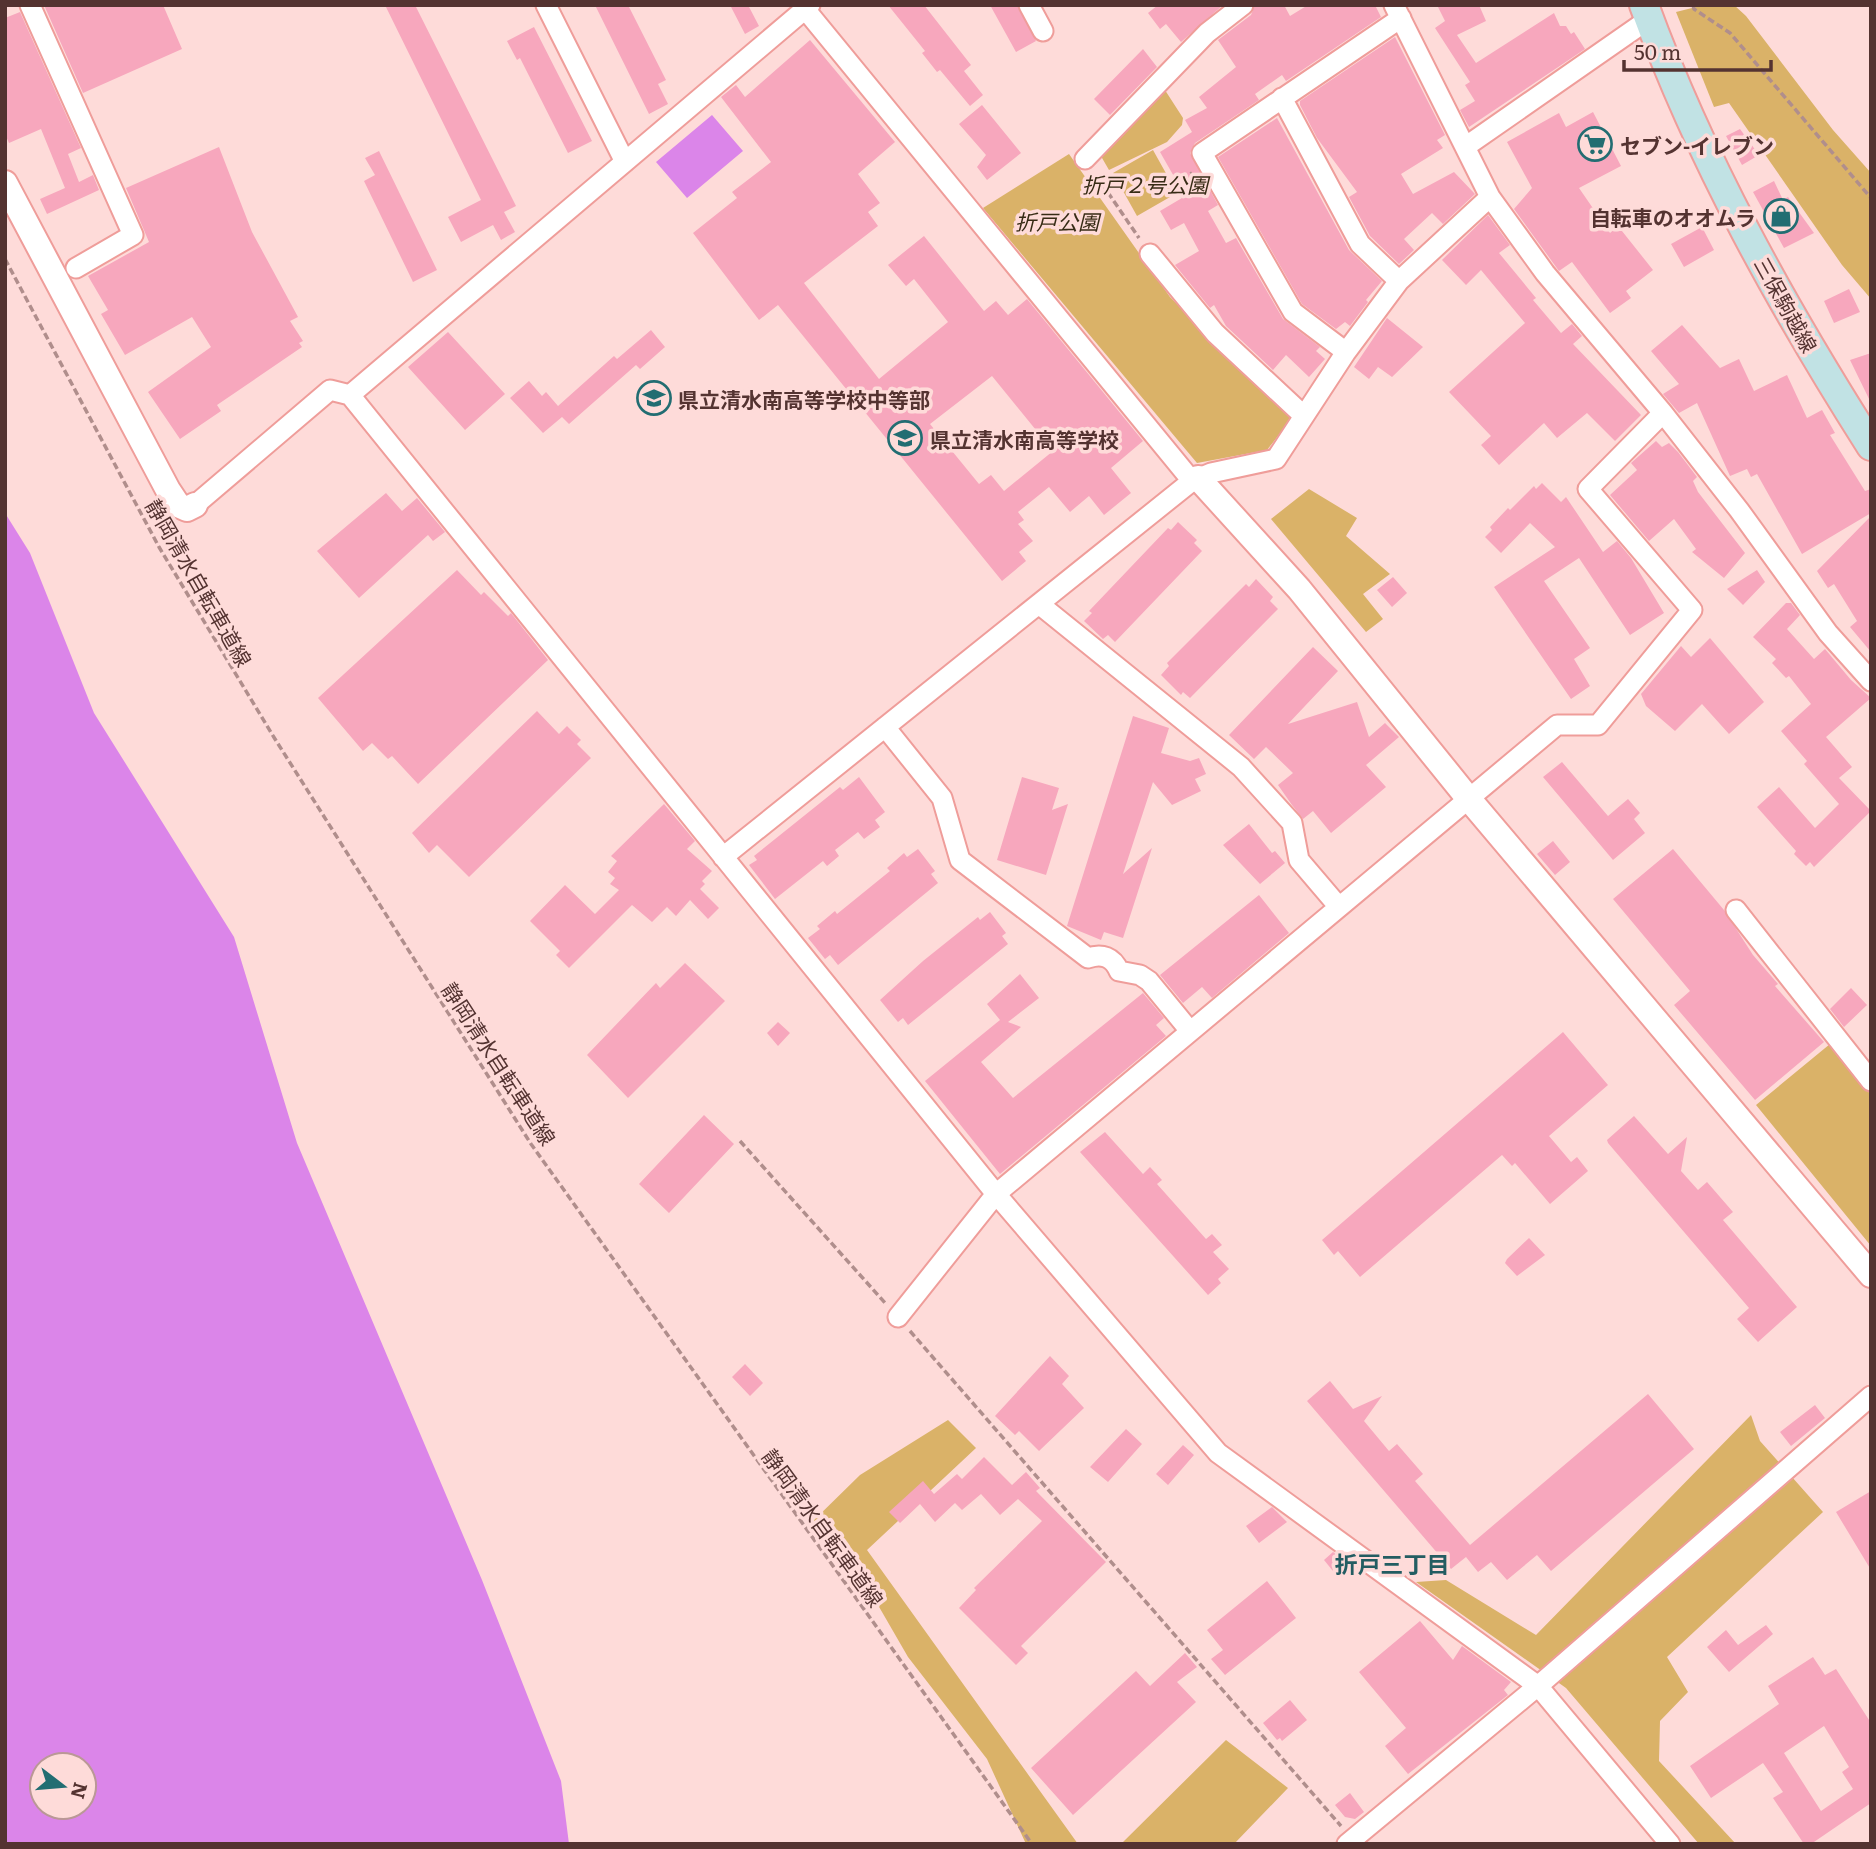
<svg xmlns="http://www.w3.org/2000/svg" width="1876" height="1849" viewBox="0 0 1876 1849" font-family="Literata,'Noto Sans JP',serif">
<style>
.green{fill:#dab268}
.water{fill:#db85e9;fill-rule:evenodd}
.building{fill:#f7a7bd;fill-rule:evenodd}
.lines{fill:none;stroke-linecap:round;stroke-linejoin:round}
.minor-casing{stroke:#ef9d9a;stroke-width:23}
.tertiary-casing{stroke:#ef9d9a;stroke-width:28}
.secondary-casing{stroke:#ef9d9a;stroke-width:32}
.path{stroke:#b08e8c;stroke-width:3.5;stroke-dasharray:7 3.5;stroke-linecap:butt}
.minor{stroke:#fff;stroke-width:19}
.tertiary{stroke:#fff;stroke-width:24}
.secondary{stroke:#c1e2e4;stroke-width:28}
.labels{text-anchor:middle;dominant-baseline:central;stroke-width:7;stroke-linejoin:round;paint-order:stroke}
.poi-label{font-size:21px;font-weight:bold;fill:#543331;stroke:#fedbd9;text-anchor:start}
.park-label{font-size:21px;font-style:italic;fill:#372b15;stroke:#fedbd9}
.street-label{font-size:21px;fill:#543331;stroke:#fedbd9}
.neighbourhood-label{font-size:23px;font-weight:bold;fill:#235d62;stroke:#fedbd9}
</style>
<rect width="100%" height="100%" fill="#fedbd9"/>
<path class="green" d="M1704 5H1734L1746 16 1833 130 1871 173V299L1842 265 1729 103 1714 107 1676 12Z
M1163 87 1183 118 1182 125 1167 142 1109 170 1098 151Z
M1153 150 1177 193 1137 216 1113 173Z
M1069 154 1170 297 1292 418 1267 450 1197 463 983 208Z
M1309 489 1357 518 1346 536 1390 574 1363 594 1383 619 1366 632 1271 519Z
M1830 1044 1871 1095V1246L1756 1105Z
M1751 1415 1760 1441 1823 1512 1667 1657 1688 1692 1660 1721 1659 1761 1736 1844H1699L1566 1688 1416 1582 1446 1580 1536 1635Z
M948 1420 976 1448 867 1550 1078 1844H1026L987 1759 908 1657 867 1586 809 1525 860 1475Z
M1226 1740 1288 1788 1234 1844H1121Z"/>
<path class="water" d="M712 115 743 151 687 198 656 162Z
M5 513 30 553 94 713 234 937 297 1143 482 1580 561 1781 569 1844H5ZM42 1765H84V1807H42Z"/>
<path class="building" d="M44 5H163L182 49 83 93Z
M385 5H415L516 206 504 212 515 232 501 240 493 225 461 242 448 217 481 200Z
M595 5H628L666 80 658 84 668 104 649 114Z
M730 5H748L759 26 745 34Z
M888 5H924L971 65 964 71 983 95 970 106 940 70 937 72 922 53 925 51Z
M990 5H1017L1036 41 1016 52Z
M1158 5H1223L1181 42 1166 24 1160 29 1148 13Z
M1255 5H1284L1290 16 1308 5H1375L1381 17 1286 81 1282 75 1255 94 1259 100 1195 143 1190 153 1218 205 1208 211 1226 243 1236 238 1283 319 1320 347 1316 351 1325 359 1309 377 1286 355 1273 370 1226 326 1214 305 1210 308 1175 265 1199 251 1184 223 1171 230 1160 211 1182 198 1176 189 1180 187 1160 152 1192 132 1185 120 1207 108 1199 97 1236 67 1218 40 1251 15Z
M1437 5H1479L1486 21 1457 35 1476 63 1554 13 1560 26H1566L1571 34 1574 32 1585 49 1469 127 1460 110 1475 101 1465 85 1470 82 1435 28 1445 21Z
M20 12 81 148 68 154 79 182 93 175 99 190 47 214 40 199 65 188 41 129 9 143 5 134V18Z
M534 27 592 141 568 153 520 58 517 60 507 41Z
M1395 37 1445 135 1437 140 1443 148 1401 174 1413 194 1454 172 1475 194 1443 224 1432 213 1404 239 1414 250 1399 264 1370 236 1349 197 1357 192 1317 138 1300 105V101Z
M810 40 895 142 858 174 880 203 868 212 878 226 804 283 879 379 948 322 914 279 906 286 888 265 924 236 984 311 996 301 1008 315 1027 299 1143 441 1111 468 1131 493 1104 515 1089 496 1070 512 1049 487 1018 512 1024 520 1018 524 1033 541 1019 552 1026 561 1002 581 778 305 759 320 693 233 737 198 732 192 771 162 721 97 736 85 745 97ZM992 376 1053 451 1004 491 991 475 979 484 930 424Z
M1143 49 1157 67 1110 115 1094 99Z
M982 105 1021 153 987 180 977 167 986 155 959 124Z
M1593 112 1621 166 1579 188 1610 233 1618 226 1653 270 1626 291 1631 298 1610 313 1572 262 1559 271 1514 209 1532 188 1507 142 1559 113 1566 127Z
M1277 118 1349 250 1382 281 1366 300 1368 302 1350 326 1345 322 1336 329 1302 304 1218 157Z
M1740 129 1759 155 1742 165 1726 136Z
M219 147 252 232 298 317 290 321 303 341 299 343 302 347 217 405 221 411 180 439 148 392 211 347 192 317 125 355 101 314 108 310 88 276 149 242 126 188Z
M379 151 437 270 413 282 364 181 375 175 365 158Z
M1774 181 1783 200 1788 197 1814 233 1784 248 1753 192Z
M1488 215 1510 245 1499 253 1536 298 1533 300 1561 333 1572 324 1582 336 1573 344 1641 415 1615 441 1587 413 1557 438 1544 423 1499 465 1481 445 1491 436 1449 392 1525 323 1481 270 1466 285 1442 260Z
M1702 227 1714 250 1684 267 1671 244Z
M1849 289 1860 312 1834 323 1824 301Z
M1387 318 1423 347 1392 377 1378 367 1369 379 1354 367Z
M1682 325 1720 368 1739 359 1754 391 1787 375 1807 418 1822 410 1835 433 1830 435 1865 491 1871 489V513L1802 554 1757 474 1751 477 1747 469 1730 476 1697 403 1679 413 1663 394 1679 384 1651 351Z
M651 330 665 347 640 369 636 365 569 424 562 417 543 433 510 398 529 381 542 396 546 392 558 406 614 356 617 359Z
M448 332 505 394 465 430 408 367Z
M1871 353V403L1850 360Z
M1656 441 1662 447 1669 443 1678 452 1697 477 1693 481 1698 492 1745 553 1724 578 1692 552 1696 549 1674 519 1649 541 1610 495 1637 470 1631 463Z
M1542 483 1561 502 1566 497 1603 552 1617 541 1631 558 1664 613 1630 635 1579 558 1544 581 1590 648 1574 659 1590 686 1571 699 1494 587 1555 547 1530 523 1501 553 1485 537 1492 530 1490 527 1508 508 1510 510 1534 486 1536 489Z
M386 493 402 511 417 498 445 532 433 541 428 535 359 598 317 551Z
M1871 516V652L1850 627 1857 621 1834 584 1828 588 1817 571Z
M1178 522 1197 540 1194 543 1202 551 1115 642 1108 635 1103 639 1084 621 1092 613 1089 611 1168 528 1171 530Z
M457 570 481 595 484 592 508 616 511 613 548 660 418 784 392 756 388 759 372 743 363 751 318 698Z
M1757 570 1765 582 1743 605 1727 589Z
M1393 577 1407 593 1392 607 1377 590Z
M1256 579 1273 597 1270 601 1278 609 1190 698 1183 692 1181 695 1161 675 1169 666 1167 663 1246 584 1249 587Z
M1786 603H1791L1800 615 1787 629 1814 659 1825 649 1851 680 1871 698 1826 737 1852 767 1839 778 1871 811 1814 867 1810 862 1806 866 1794 854 1796 851 1757 807 1779 787 1815 828 1839 804 1804 764 1807 761 1781 731 1811 704 1789 676 1786 678 1772 663 1776 659 1753 637Z
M1710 638 1764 702 1729 734 1702 704 1675 731 1646 706 1641 694 1681 646 1691 657Z
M1313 647 1338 671 1288 724 1357 702 1369 737 1385 723 1399 737 1366 765 1386 787 1331 833 1313 811 1303 819 1292 805 1278 785 1293 773 1266 747 1254 759 1229 735Z
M537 711 559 734 567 726 581 740 577 744 591 758 469 877 437 845 429 853 412 833Z
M1133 716 1169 728 1161 753 1190 761 1199 758 1206 774 1195 779 1201 791 1172 805 1153 782 1123 874 1152 848 1123 938 1104 932 1101 940 1067 926Z
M1562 762 1608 816 1628 799 1640 813 1634 819 1645 833 1613 860 1543 777Z
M859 777 885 812 875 820 880 827 864 839 858 832 835 850 839 856 827 866 823 861 775 899 749 865 757 860 754 856 840 787 843 790Z
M1022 777 1059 788 1052 810 1068 804 1046 875 997 860Z
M664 804 695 841 687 849 712 871 702 881 705 884 700 889 719 908 708 919 690 900 676 916 667 907 652 922 632 905 569 968 556 955 560 951 530 921 565 885 595 914 619 890 610 884 615 878 608 872 617 861 611 856Z
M1249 824 1272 853 1275 851 1285 863 1260 884 1223 845Z
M1553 841 1570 862 1555 875 1537 854Z
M918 849 935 871 931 874 938 883 838 965 830 955 825 959 808 938 820 929 817 926 835 911 837 914 890 871 887 868 904 853 907 857Z
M1673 849 1724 910 1753 955 1778 984 1775 986 1824 1042 1755 1100 1674 1005 1690 991 1613 899Z
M1259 895 1289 933 1212 998 1202 987 1183 1003 1160 975Z
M990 912 1006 933 1002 936 1008 944 908 1025 903 1018 898 1022 880 1000 923 961 978 917 980 920Z
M685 963 725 1001 628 1098 587 1055 656 983 660 988Z
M1020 974 1039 998 1008 1022 1021 1027 981 1062 1013 1098 1143 993 1164 1018 1156 1025 1166 1036 1000 1174 925 1081 1000 1020 987 1004Z
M1851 988 1867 1005 1844 1027 1830 1009Z
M778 1022 790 1033 778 1046 767 1033Z
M1563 1032 1608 1085 1549 1136 1571 1162 1577 1157 1588 1171 1550 1204 1515 1163 1512 1166 1502 1155 1360 1277 1338 1251 1334 1255 1322 1240Z
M704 1115 734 1144 669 1213 639 1184Z
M1634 1116 1668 1154 1687 1137 1681 1171 1698 1190 1707 1182 1733 1212 1723 1220 1797 1307 1758 1342 1737 1319 1749 1308 1608 1143 1607 1140Z
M1105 1132 1143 1174 1150 1167 1162 1180 1157 1184 1206 1239 1212 1234 1222 1245 1213 1252 1229 1269 1218 1279 1221 1283 1208 1295 1080 1152Z
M1529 1238 1545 1255 1517 1276 1505 1263 1507 1259Z
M1050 1356 1069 1376 1062 1384 1084 1408 1039 1451 1019 1431 1015 1435 995 1416Z
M745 1364 763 1383 750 1396 732 1377Z
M1330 1381 1353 1409 1382 1396 1364 1421 1389 1451 1397 1444 1423 1474 1415 1481 1470 1545 1648 1394 1694 1449 1551 1571 1537 1555 1507 1580 1491 1562 1478 1572 1466 1557 1451 1569 1307 1401Z
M1815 1405 1825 1418 1791 1446 1780 1432Z
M1126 1429 1142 1444 1108 1482 1090 1467Z
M1183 1445 1194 1455 1168 1485 1156 1474Z
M984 1457 1012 1485 1026 1472 1040 1488 1036 1491 1106 1562 1021 1646 1028 1653 1016 1665 959 1608 976 1590 974 1588 1042 1521 1018 1499 1000 1515 981 1494 962 1510 955 1503 935 1522 920 1504 900 1523 889 1512 923 1481 934 1494 957 1474 962 1479Z
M1871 1491V1570L1836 1512Z
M1272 1507 1287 1522 1259 1543 1246 1526Z
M1333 1552 1350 1565 1337 1576 1324 1560Z
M1267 1581 1296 1618 1225 1675 1211 1659 1223 1650 1207 1630Z
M1420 1621 1453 1660 1462 1646 1511 1682 1504 1690 1508 1695 1408 1774 1385 1746 1406 1728 1359 1672Z
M1766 1625 1773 1634 1729 1672 1707 1647 1726 1630 1738 1645Z
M1185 1653 1197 1667 1177 1682 1196 1702 1073 1815 1031 1768 1136 1671 1150 1686Z
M1813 1657 1825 1675 1836 1669 1871 1723V1803L1811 1844H1804L1773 1798 1783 1792 1763 1763 1711 1798 1690 1766 1779 1704 1768 1686ZM1824 1726 1849 1767 1842 1772 1853 1789 1821 1811 1784 1753Z
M1290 1700 1307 1720 1282 1741 1280 1738 1277 1740 1263 1723Z
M1350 1793 1364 1812 1355 1819 1345 1817 1335 1805Z"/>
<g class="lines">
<g class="minor-casing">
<path id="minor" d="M30 5 133 235 76 268
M546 5 625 162
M810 5 350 395 996 1194 1218 1453 1538 1686 1670 1844
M1029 5 1043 31
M1394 5 1490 197 1545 273 1663 413 1739 510 1828 633 1871 681
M805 9 1192 481
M1282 98 1360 244 1399 281
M1465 147 1649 19
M1085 159 1207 33 1243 5
M1150 254 1215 333 1304 416
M1346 352 1293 312 1202 153 1401 18
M195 505 330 390 350 395
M1039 604 1241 767 1292 823 1299 860 1339 907
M885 727 942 798 960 860 1088 958C1102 953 1113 957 1119 971L1140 975 1149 981 1190 1031
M723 857 1192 481 1211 473 1276 459 1346 352 1399 281 1490 197
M1736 910 1871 1081
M898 1317 996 1194 1557 725H1598L1692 610 1588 489 1663 413
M1347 1844 1538 1686 1871 1396"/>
</g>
<g class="tertiary-casing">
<path id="tertiary" d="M5 183 168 490 178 505 187 509 195 505
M1198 478 1299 589 1468 798 1871 1275"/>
</g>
<g class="secondary-casing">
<path id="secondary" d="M1644 5C1701 161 1782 306 1871 446"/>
</g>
<path class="path" d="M1693 5 1694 9 1730 33 1871 198
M1096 175 1139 238
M1172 184 1192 173
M5 259 159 547 275 739 531 1144 1032 1844
M740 1141 886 1304
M910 1331 1341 1826"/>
<use href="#minor" class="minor"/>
<use href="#tertiary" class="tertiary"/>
<use href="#secondary" class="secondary"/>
</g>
<defs>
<g id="supermarket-ring" transform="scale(1.75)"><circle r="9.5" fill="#fedbd9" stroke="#226d72" stroke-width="1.5"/><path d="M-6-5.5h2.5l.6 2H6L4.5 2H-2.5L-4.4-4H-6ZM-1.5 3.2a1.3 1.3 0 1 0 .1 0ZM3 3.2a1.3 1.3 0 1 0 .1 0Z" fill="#226d72"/></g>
<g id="shop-ring" transform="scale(1.75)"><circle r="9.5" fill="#fedbd9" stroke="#226d72" stroke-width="1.5"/><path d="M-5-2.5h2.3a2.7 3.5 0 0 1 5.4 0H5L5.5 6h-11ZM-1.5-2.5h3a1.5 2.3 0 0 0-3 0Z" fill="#226d72"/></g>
<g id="school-ring" transform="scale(1.75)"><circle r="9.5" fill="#fedbd9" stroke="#226d72" stroke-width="1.5"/><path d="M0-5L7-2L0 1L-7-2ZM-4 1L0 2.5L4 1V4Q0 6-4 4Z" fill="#226d72"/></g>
</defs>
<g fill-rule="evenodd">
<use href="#supermarket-ring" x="1595" y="144"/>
<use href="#shop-ring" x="1781" y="216"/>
<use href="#school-ring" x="654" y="398"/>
<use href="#school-ring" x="905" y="438"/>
</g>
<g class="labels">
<g class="poi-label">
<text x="1620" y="144">セブン-イレブン</text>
<text x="1756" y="216" text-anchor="end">自転車のオオムラ</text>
<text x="678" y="398">県立清水南高等学校中等部</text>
<text x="930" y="438">県立清水南高等学校</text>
</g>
<g class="park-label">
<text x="1145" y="183">折戸２号公園</text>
<text x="1057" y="220">折戸公園</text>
</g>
<g class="street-label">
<text transform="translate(1787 304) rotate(61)">三保駒越線</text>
<text transform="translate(200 582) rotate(60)">静岡清水自転車道線</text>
<text transform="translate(500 1063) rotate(57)">静岡清水自転車道線</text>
<text transform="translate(824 1527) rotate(54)">静岡清水自転車道線</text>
</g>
<g class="neighbourhood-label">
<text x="1392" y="1563">折戸三丁目</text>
</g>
</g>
<rect width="1876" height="1849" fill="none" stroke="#543331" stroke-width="14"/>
<g transform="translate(63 1786) rotate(106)"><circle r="33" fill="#fedbd9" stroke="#ba9896" stroke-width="2"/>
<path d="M0-5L12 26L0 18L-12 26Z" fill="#226d72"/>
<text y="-10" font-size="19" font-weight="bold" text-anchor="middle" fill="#543331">N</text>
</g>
<path d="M1624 60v10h147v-10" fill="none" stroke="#543331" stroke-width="3.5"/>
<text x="1634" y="60" font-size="21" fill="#543331" stroke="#fedbd9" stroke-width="5" paint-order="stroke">50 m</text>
</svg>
